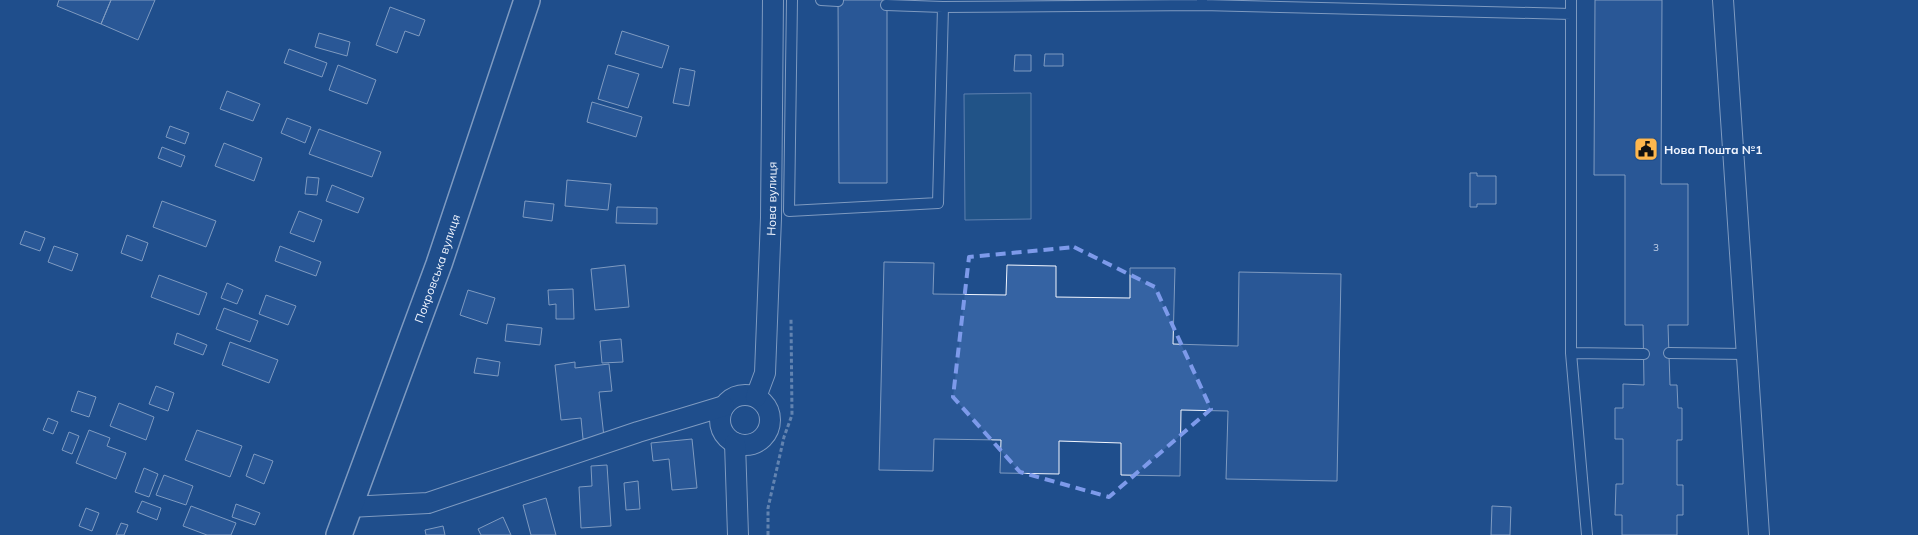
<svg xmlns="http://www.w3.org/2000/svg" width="1918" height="535" viewBox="0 0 1918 535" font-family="Mulish,sans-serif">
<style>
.green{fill:#245a82;stroke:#a8bbd7}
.building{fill:#3563a3;stroke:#f2f6ff}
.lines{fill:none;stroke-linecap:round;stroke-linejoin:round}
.service-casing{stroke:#f2f6ff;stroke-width:12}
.minor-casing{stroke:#f2f6ff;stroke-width:22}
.tertiary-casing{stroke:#f2f6ff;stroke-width:28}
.path{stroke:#b3c4dc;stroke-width:3;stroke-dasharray:4 2.5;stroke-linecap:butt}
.service{stroke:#1f4e8c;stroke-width:10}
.minor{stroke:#1f4e8c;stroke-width:20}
.tertiary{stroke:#1f4e8c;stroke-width:25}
.marked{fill:none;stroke:#7d9aea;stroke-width:4;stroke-dasharray:10 6;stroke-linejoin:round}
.labels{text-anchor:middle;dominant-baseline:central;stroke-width:4;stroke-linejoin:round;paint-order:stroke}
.number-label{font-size:10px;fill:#c3d1e8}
.poi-label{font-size:12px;font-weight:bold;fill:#f2f6ff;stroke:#1f4e8c;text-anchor:start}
.street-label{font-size:12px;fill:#f2f6ff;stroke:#1f4e8c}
</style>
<rect width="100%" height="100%" fill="#1f4e8c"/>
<path class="green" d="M1031 93V219L965 220 964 94Z"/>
<path class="building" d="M59 0H111L101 24 57 6Z
M111 0H155L138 40 101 24Z
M838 0H887V183H839Z
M1595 0H1662L1661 184H1688V325H1668L1670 385H1677L1678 408H1682V440H1677V485H1683V515H1677V535H1622V515H1615L1616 484H1623V439H1615V408H1623V384L1644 385 1643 325H1625V175H1594Z
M390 7 425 20 419 36 405 31 397 53 376 45Z
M622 31 669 46 662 68 615 54Z
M319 33 350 42 347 56 315 47Z
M289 49 327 63 322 77 284 63Z
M1045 54H1063V66H1044Z
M1015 55H1031V71H1014Z
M338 65 376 80 367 104 329 90Z
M608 65 639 74 628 108 598 99Z
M680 68 695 71 689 106 673 103Z
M227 91 260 104 253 121 220 109Z
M592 102 642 117 636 137 587 122Z
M287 118 311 127 305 143 281 133Z
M170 126 189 133 185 144 166 137Z
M319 129 381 152 372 177 309 154Z
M224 143 262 158 254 181 215 166Z
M162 147 185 156 181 167 158 158Z
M1470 173H1477V176H1496V204H1477V207H1470Z
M307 177 319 178 317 195 305 194Z
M567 180 611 184 608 210 565 206Z
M332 185 364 198 358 213 326 201Z
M162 201 216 221 206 247 153 227Z
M525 201 554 204 552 221 523 217Z
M617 207 657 208V224L616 223Z
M299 211 322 220 314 242 290 233Z
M25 231 45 238 40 251 20 244Z
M127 235 148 243 142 261 121 253Z
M54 246 78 254 72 271 48 262Z
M280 246 321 262 316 276 275 261Z
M884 262 934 263 933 294 1006 295 1007 265 1056 266V297L1130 298V268H1175L1173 344 1238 346 1239 272 1341 274 1337 481 1226 479 1228 411 1181 410 1180 476 1121 475V443L1059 441V474L1000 473 1001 440 934 439 933 471 879 470Z
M625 265 629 307 595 310 591 269Z
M159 275 207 293 199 315 151 297Z
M227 283 243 290 237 304 221 298Z
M573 289 574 319H556V304L549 305 548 290Z
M468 290 495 298 487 324 460 315Z
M266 295 296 306 288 325 259 314Z
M224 308 258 321 250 342 216 329Z
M507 324 542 328 540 345 505 341Z
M177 333 207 345 203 355 174 344Z
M621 339 623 362 602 363 600 341Z
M230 342 278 360 269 383 222 365Z
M477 358 500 362 498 376 474 373Z
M575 362V368L609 364 612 391 599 392 604 437 583 439 581 418 561 420 555 365Z
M156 386 174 393 168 411 149 404Z
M78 391 96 397 89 417 71 411Z
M119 403 154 417 146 440 110 426Z
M48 418 58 422 53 434 43 430Z
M89 430 110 438 107 446 126 453 116 479 76 463Z
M197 430 242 446 230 477 185 460Z
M69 432 79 436 72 454 62 450Z
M692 439 697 488 672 490 669 459 653 461 651 443Z
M254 454 273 461 264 484 246 476Z
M607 465 611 526 581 528 579 487 592 486 591 466Z
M144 468 158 474 149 497 135 492Z
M164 475 193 486 186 505 156 495Z
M638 481 640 509 626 510 624 483Z
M546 498 556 535H531L523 505Z
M142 501 161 508 157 520 137 512Z
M236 504 260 513 255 525 232 517Z
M191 506 236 523 231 535H207L183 526Z
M1492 506 1511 507 1510 535H1491Z
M86 508 99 513 92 531 79 526Z
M503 517 511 535H481L478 529Z
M121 523 128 525 124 535H116Z
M443 526 445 535H426L425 530Z"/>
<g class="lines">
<g class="service-casing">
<path id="service" d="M792 0 789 211 938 203 943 7 1202 5V0
M821 0 838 1
M886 5 943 7
M1202 5 1571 14V0
M1571 14V353L1644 354
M1571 353 1587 535
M1669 353 1746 354"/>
</g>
<g class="minor-casing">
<g id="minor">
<path d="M1723 0 1759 535"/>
<circle cx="745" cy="420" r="25"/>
<path id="s1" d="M756 397 765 373 771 218 773 0"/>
<path d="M735 443 738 535"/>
<path d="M349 507 428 503 638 432 724 406"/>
</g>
</g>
<g class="tertiary-casing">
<g id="tertiary">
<path id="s2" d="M339 535 439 264 527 0"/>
</g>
</g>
<path class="path" d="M768 535V508L784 437 792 415 791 319"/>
<use href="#service" class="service"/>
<use href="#minor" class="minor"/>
<use href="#tertiary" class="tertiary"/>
</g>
<path d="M0 0H1918V535H0ZM1074 247 1155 287 1211 409 1109 497 1020 472 953 397 969 257Z" fill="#1f4e8c" fill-opacity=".55" fill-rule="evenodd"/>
<path class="marked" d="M1074 247 1155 287 1211 409 1109 497 1020 472 953 397 969 257Z"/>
<defs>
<g id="civic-square" transform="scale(1.25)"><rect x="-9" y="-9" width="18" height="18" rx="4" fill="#ffb74d" stroke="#1f4e8c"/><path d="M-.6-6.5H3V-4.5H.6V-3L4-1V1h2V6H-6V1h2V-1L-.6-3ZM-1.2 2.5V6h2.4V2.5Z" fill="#111"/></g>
</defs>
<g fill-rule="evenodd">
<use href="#civic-square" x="1646" y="149"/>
</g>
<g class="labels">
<g class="number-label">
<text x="1656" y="247">3</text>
</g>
<g class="poi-label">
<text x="1664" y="149">Нова Пошта №1</text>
</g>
<g class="street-label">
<text stroke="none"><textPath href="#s1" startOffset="200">Нова вулиця</textPath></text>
<text stroke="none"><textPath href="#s2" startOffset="284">Покровська вулиця</textPath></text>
</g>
</g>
</svg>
